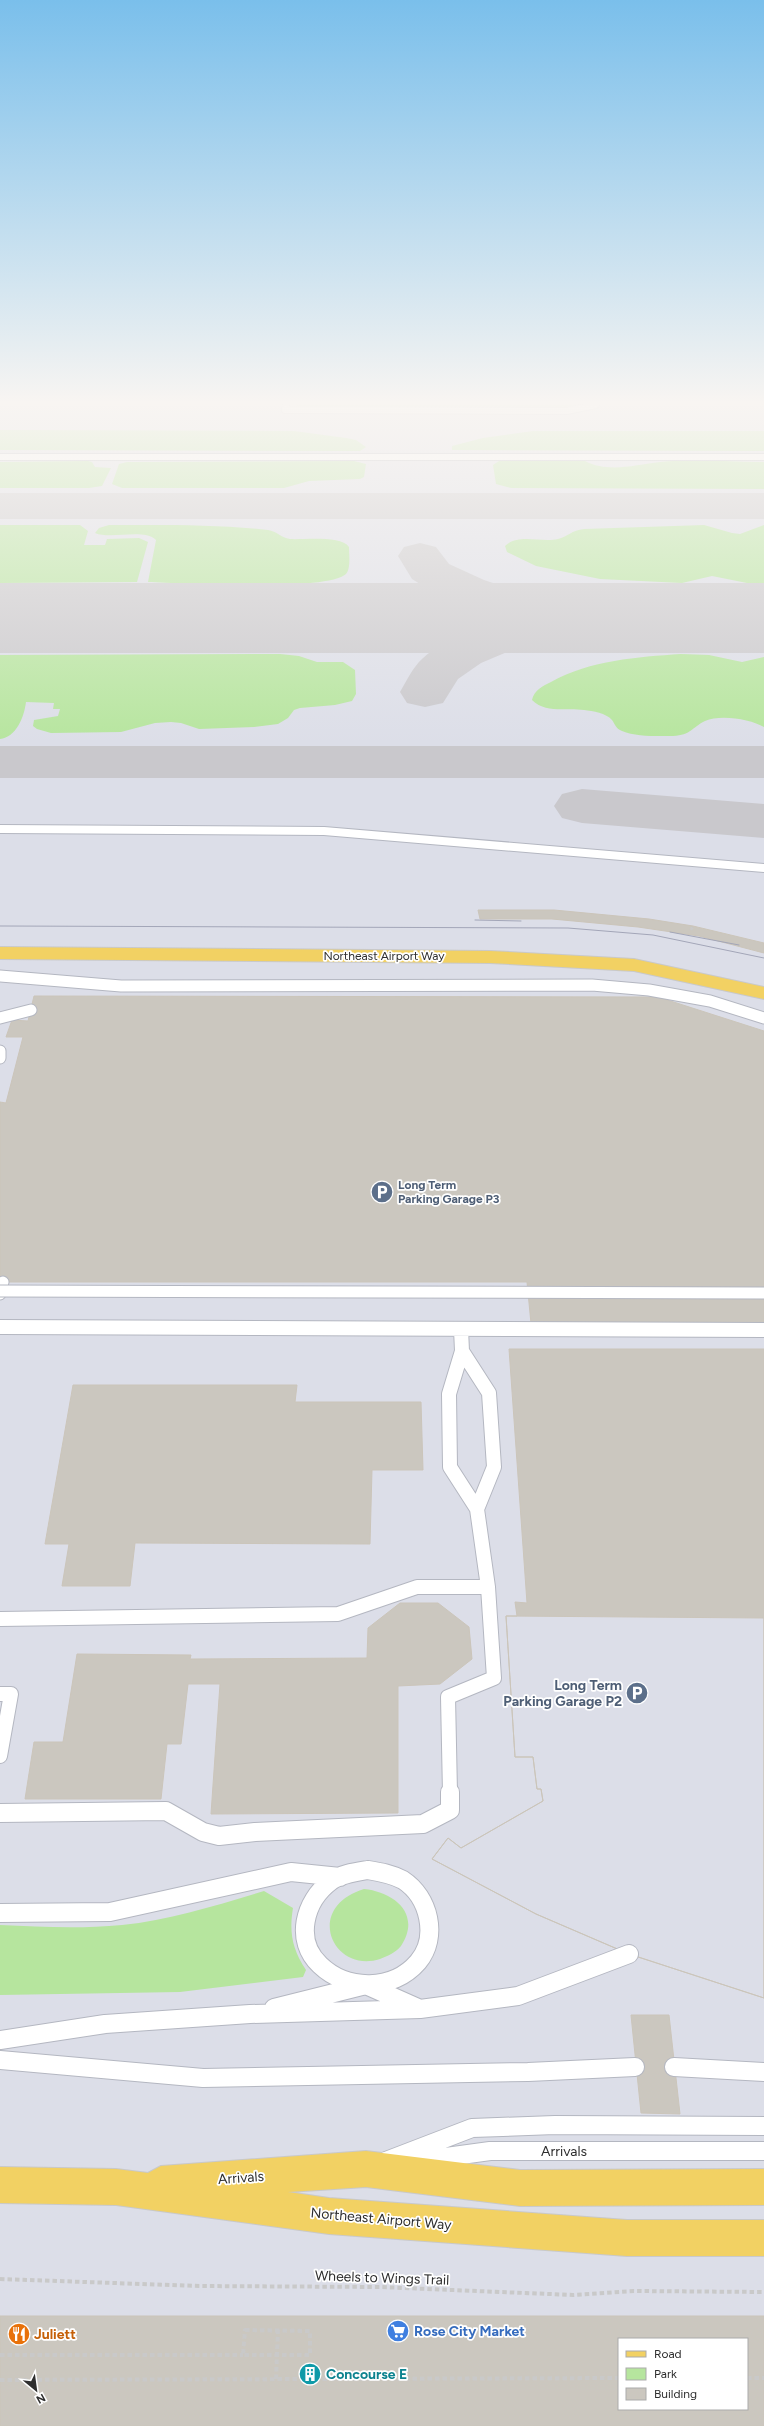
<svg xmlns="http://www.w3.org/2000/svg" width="764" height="2426" viewBox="0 0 764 2426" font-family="Figtree,sans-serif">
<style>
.airport{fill:#dcdee8;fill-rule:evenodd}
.green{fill:#b6e59e}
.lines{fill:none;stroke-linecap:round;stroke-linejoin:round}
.taxiway{fill:#c9c8cc;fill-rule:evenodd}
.runway{fill:#c9c8cc;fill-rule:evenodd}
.building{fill:#cbc7bf;stroke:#cbc5ba;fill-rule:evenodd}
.service-far4-casing{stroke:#b4b7c1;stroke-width:8}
.service-far3-casing{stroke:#b4b7c1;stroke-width:10}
.service-far2-casing{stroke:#b4b7c1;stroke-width:13}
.service-far1-casing{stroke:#b4b7c1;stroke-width:16}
.service-casing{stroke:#b4b7c1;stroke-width:20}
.primary-casing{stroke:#c9c9c9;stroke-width:2}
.path-far1{stroke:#c9c9c9;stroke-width:2.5;stroke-dasharray:3 2;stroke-linecap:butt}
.path{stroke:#c9c9c9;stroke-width:4;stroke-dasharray:4.5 3;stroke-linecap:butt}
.service-far4{stroke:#fff;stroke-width:6}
.service-far3{stroke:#fff;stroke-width:8}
.service-far2{stroke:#fff;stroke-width:11}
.service-far1{stroke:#fff;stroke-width:14}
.service{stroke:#fff;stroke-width:18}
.primary{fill:#f2d163;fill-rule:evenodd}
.tram{stroke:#a3a6b8;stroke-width:1}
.service-bridge-casing{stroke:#b4b7c1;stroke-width:13;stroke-linecap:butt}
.service-bridge{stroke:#fff;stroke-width:11}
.labels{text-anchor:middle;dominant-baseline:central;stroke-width:3.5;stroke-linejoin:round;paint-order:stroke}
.street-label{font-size:12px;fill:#2e2e2e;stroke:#fff}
.service-label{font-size:12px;font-weight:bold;fill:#4e5e75;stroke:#fff;text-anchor:start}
.near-service-label{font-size:14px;font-weight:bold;fill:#4e5e75;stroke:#fff;text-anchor:end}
.near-street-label{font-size:14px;fill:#2e2e2e;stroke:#fff}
.near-shop-label{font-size:14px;font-weight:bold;fill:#366cbe;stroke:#fff;text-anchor:start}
.near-food-label{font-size:14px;font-weight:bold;fill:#c56008;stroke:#fff;text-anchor:start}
.near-culture-label{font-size:14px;font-weight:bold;fill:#0d838f;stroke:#fff;text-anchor:start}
</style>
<rect width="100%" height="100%" fill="#efe9e1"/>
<path class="airport" d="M0 405H764V2426H0ZM619 2339H747V2409H619Z"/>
<path class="green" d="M295 405H584L554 409 302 407Z
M0 430 294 431 346 438 356 440 366 447 360 451 0 450Z
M533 431H764V451L452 450V446L483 438Z
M88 461 92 462 95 467 111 468 102 486 89 488H0V462Z
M354 461 366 464 364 477 360 479 309 481 284 488H122L112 484 119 464 127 462Z
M499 461H585C608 473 635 465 660 462 694 458 730 462 764 462V489L511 488 496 484 493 465Z
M0 525H80L88 531 84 545H105L107 539 139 538 148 542 137 582 0 583Z
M109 525C162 525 216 524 268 530 277 531 281 538 290 539 303 540 341 535 349 547 349 554 351 568 346 574 326 592 181 583 148 582L156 540C143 528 111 540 95 533L99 528Z
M704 525 732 533 740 534 764 525V584L747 583 712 576 682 583 600 579 536 566 507 552 505 546C518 533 541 543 558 539 567 537 572 530 584 529Z
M280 654 299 656 317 662H343L355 670 356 694 352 701 335 705 300 708 294 710 288 718 278 724 254 727 199 729 181 723 171 722 155 723 121 732 51 733 37 729 33 726 34 720 58 716 60 709H53L54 703 26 702C24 718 16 737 0 739V655Z
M681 654 709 655 742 662 764 657V727C751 719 720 714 705 721 691 728 691 735 673 736 658 736 636 737 622 731 616 729 615 724 612 720 606 713 593 711 584 710 566 707 546 714 532 700 534 690 543 686 551 682 591 660 637 657 681 654Z
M364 1889C394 1892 422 1914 401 1946 396 1952 388 1956 380 1959 333 1974 303 1908 364 1889Z
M264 1891 293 1908C289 1932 292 1949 306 1970L303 1977 180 1992 0 1995V1925C41 1927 81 1929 122 1925 170 1920 217 1905 264 1891Z"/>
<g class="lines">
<path class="taxiway" d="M0 493H764V519H0Z
M420 543 436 547 449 564 484 580 505 587 552 595 667 604 684 608 691 618 684 628 667 632 570 640 512 650 481 663 458 679 443 703 425 707 407 703 400 692C406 682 413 667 422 659 449 634 488 627 522 619L477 609 451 600 428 589 412 579 398 556 404 547Z
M0 746H764V778H0Z
M582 789 764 804V838L582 823 562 818 554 806 562 794Z"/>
<path class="runway" d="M0 583H764V653H0Z"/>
</g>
<path class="building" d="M478 910H554L649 919 693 926 764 943V953L699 936 638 927 552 919H480Z
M34 996 658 997 764 1031V1334H532L527 1282H0V1102L6 1103 23 1037H6L12 1020 28 1021Z
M509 1349H764V1998L629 1954 536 1914 432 1859 448 1838 461 1848 543 1801 541 1789H537L533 1757H515L506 1616H517L515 1602 527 1603Z
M73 1385H297L295 1402H421L423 1470H372L370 1544 135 1543 130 1586H62L69 1544H45Z
M400 1603H438L469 1627 472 1659 440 1684 398 1686V1813L211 1814 220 1684H188L181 1744H167L161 1799H25L34 1742H63L77 1654 191 1655 190 1659 367 1658 368 1628Z
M506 1616 764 1618V1998L629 1954 536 1914 432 1859 448 1838 461 1848 543 1801 541 1789H537L533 1757H515Z
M631 2015H669L680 2114 641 2113Z
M0 2316H764V2426H0ZM619 2339H747V2409H619Z"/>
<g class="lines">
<g class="service-far4-casing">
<path id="service-far4" d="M286 405 285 410 567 411 596 405
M0 457H764"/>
</g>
<g class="service-far3-casing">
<path id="service-far3" d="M0 829 324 831 764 868"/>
</g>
<g class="service-far2-casing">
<path id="service-far2" d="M0 976 121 986 592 985 649 990 710 1001 764 1018
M0 1018 31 1010
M0 1051V1058
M0 1294 3 1282"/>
</g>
<g class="service-far1-casing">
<path id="service-far1" d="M0 1327 764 1330
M461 1329 462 1351 449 1394 450 1467 477 1509 488 1587
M462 1351 489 1393 494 1467 477 1509
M0 1619 338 1614 417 1587H488L494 1678 448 1697 450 1793
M0 1694H11L0 1756"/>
</g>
<g class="service-casing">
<path id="service" d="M0 1813 166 1811 203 1832 219 1836 255 1832 423 1824 450 1810V1792
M368 1870C380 1872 392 1874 403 1880 429 1897 439 1937 418 1962 393 1991 347 1991 320 1965 294 1941 304 1901 331 1881 341 1874 356 1872 368 1870Z
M0 1913 110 1912 291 1872 340 1877
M274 2008 366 1985 420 2009 518 1996 629 1954
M0 2040 105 2024 250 2014 420 2009
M0 2060 203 2078 528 2072 635 2067
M674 2067 764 2072
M386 2161 472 2128 555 2125 764 2126
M417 2161 490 2151H764"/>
</g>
<g class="primary-casing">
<path id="primary" d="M0 947 490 951 634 959 764 987V999L634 971 490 963 0 959Z
M366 2151 520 2170 764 2169V2205L520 2206 366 2187 288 2192 329 2198 627 2220H764V2256H627L329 2234 116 2205 0 2203V2167L116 2169 148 2173 161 2166Z"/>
</g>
<path class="path-far1" d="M691 930 693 926"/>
<path class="path" d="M0 2279 199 2286 380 2287 573 2295 634 2291 764 2292
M245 2330 310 2331V2355H243Z
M0 2355H243
M747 2378H764
M276 2379 278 2330
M0 2380 619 2378"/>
<use href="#service-far4" class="service-far4"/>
<use href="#service-far3" class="service-far3"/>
<use href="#service-far2" class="service-far2"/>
<use href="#service-far1" class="service-far1"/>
<use href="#service" class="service"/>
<use href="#primary" class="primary"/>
<path class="tram" d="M475 920 521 921
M0 926 568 928 653 935 764 958
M670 932 739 945"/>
<g class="service-bridge-casing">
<path id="service-bridge" d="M0 1291 764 1293"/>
</g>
<use href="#service-bridge" class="service-bridge"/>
</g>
<linearGradient id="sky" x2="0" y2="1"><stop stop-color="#7abfeb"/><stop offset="0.54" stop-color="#f8f5f2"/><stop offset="1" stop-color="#f8f5f2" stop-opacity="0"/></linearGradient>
<rect width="764" height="745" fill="url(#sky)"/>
<defs>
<g id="parking-disc" transform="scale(1.15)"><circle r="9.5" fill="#5c6f8a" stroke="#fff"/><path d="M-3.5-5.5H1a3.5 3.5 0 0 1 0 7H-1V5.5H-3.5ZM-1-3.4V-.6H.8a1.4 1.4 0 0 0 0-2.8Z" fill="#fff"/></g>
<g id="supermarket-disc" transform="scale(1.15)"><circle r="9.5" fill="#3f7fe0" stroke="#fff"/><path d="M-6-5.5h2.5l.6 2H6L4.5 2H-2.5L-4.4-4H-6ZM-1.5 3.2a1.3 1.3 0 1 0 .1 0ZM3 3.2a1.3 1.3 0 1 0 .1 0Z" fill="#fff"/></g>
<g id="restaurant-disc" transform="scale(1.15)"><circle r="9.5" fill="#e8710a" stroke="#fff"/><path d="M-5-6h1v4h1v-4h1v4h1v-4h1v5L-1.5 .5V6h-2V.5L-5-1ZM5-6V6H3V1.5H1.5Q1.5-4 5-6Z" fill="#fff"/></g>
<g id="building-disc" transform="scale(1.15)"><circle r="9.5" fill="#0f9aa8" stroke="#fff"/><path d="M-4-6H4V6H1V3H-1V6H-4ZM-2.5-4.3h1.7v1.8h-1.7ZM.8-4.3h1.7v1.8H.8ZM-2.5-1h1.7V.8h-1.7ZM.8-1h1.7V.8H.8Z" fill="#fff"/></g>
</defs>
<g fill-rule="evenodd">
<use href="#parking-disc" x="382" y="1192"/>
<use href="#parking-disc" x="637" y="1693"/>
<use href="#supermarket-disc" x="398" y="2331"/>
<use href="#restaurant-disc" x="19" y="2334"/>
<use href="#building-disc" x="310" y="2374"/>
</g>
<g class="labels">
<g class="street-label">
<text x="384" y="956">Northeast Airport Way</text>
</g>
<g class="service-label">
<text x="398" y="1185">Long Term<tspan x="398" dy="14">Parking Garage P3</tspan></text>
</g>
<g class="near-service-label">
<text x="622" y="1685">Long Term<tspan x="622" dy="16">Parking Garage P2</tspan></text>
</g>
<g class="near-street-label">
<text x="564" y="2151">Arrivals</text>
<text transform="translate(241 2178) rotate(-4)">Arrivals</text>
<text transform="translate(381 2219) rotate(5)">Northeast Airport Way</text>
<text transform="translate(382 2278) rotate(2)">Wheels to Wings Trail</text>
</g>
<g class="near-shop-label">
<text x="414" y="2331">Rose City Market</text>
</g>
<g class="near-food-label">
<text x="34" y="2334">Juliett</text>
</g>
<g class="near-culture-label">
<text x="326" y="2374">Concourse E</text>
</g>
</g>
<rect x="618" y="2338" width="130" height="72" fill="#ffffff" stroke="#ababab"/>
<rect x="626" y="2351" width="20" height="6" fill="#f2d163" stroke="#ababab"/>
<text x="654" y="2358" font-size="12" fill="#2e2e2e">Road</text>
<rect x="626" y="2368" width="20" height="12" fill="#b6e59e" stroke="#ababab"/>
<text x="654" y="2378" font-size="12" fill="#2e2e2e">Park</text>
<rect x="626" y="2388" width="20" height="12" fill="#cbc7bf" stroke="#ababab"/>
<text x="654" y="2398" font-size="12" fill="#2e2e2e">Building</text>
<g transform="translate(36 2390) rotate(151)" stroke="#ffffff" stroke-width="3" paint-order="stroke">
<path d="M0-3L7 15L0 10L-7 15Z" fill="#2e2e2e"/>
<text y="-6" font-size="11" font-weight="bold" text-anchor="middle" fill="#2e2e2e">N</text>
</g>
</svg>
